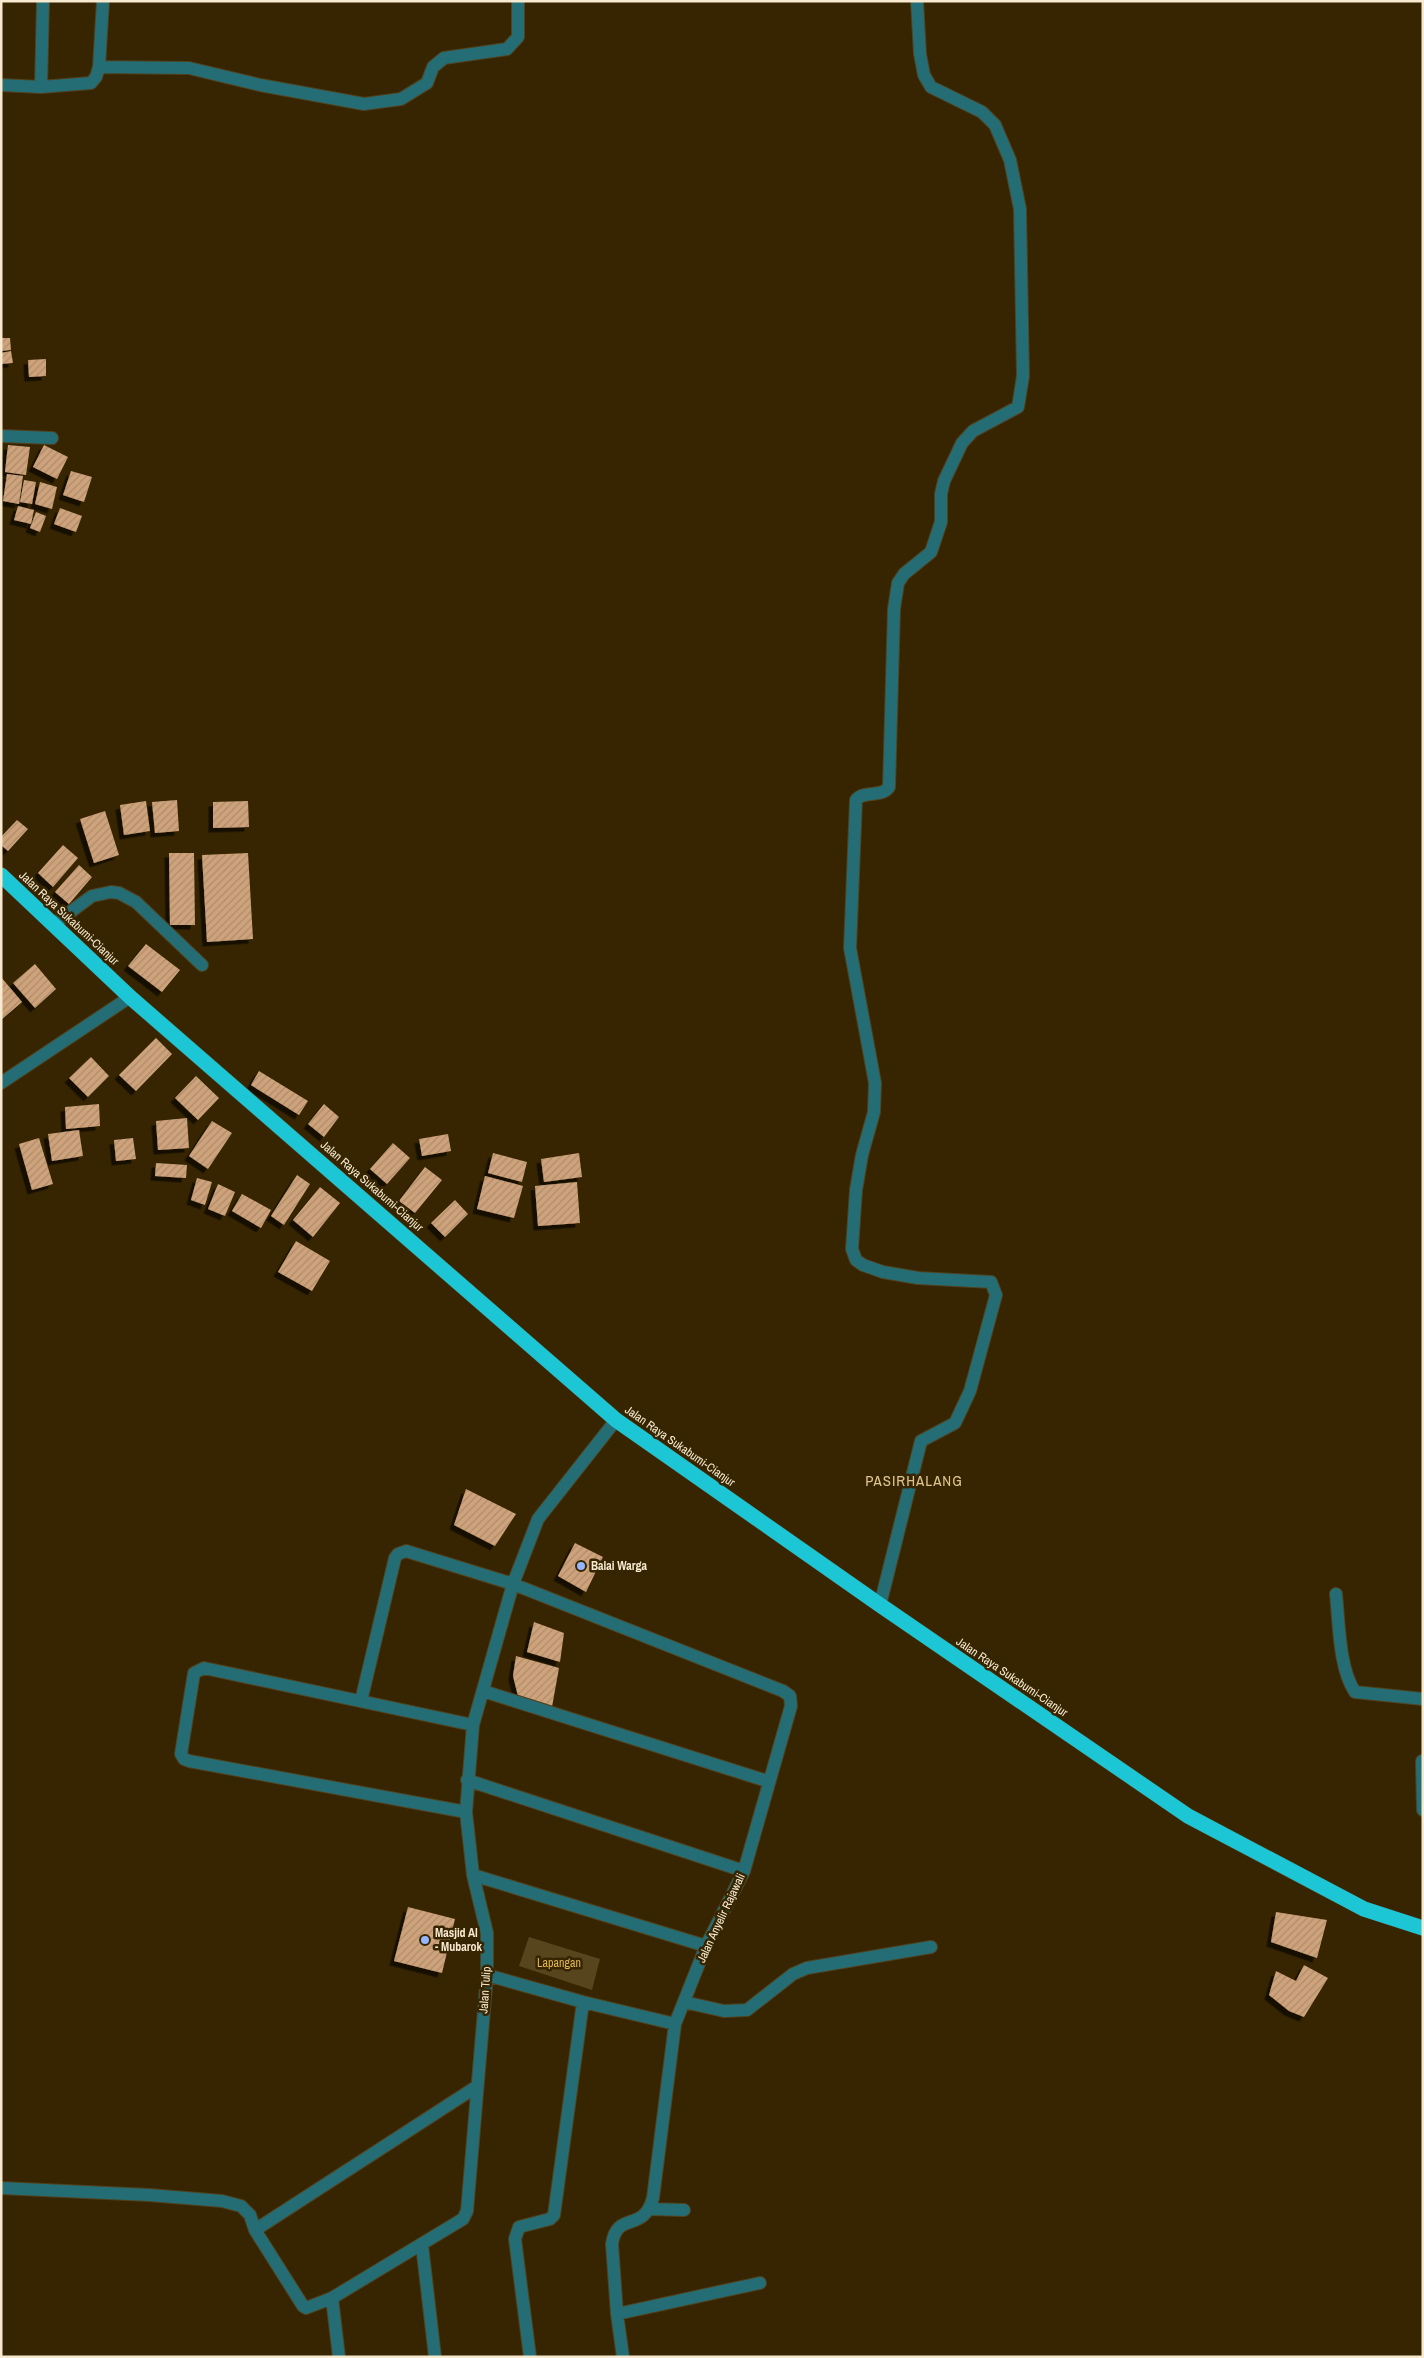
<svg xmlns="http://www.w3.org/2000/svg" width="1424" height="2358" viewBox="0 0 1424 2358" font-family="'Archivo Narrow',sans-serif">
<style>
.park{fill:#57451d}
.building{fill:url(#building-hatch);filter:url(#shadow)}
.lines{fill:none;stroke-linecap:round;stroke-linejoin:round}
.minor-casing{stroke:#51411d;stroke-width:14}
.highway-casing{stroke:#51411d;stroke-width:16}
.minor{stroke:#256d74;stroke-width:12}
.highway{stroke:#1dc6d5;stroke-width:15}
.poi-dot{fill:#95b6fd;stroke:#362500;stroke-width:2}
.labels{text-anchor:middle;dominant-baseline:central;stroke-width:5;stroke-linejoin:round;paint-order:stroke}
.street-label{font-size:12px;fill:#f7ead0;stroke:#362500}
.poi-label{font-size:12px;font-weight:bold;fill:#f7ead0;stroke:#362500;text-anchor:start}
.park-label{font-size:12px;fill:#e3b754;stroke:#362500}
.quarter-label{font-size:15px;letter-spacing:1px;fill:#ddc38e;stroke:#362500}
</style>
<defs>
<pattern id="building-hatch" width="6" height="6" patternUnits="userSpaceOnUse" patternTransform="scale(1.25)"><rect width="6" height="6" fill="#cea37b"/><path d="M-1 1l2-2M0 6l6-6M5 7l2-2" fill="none" stroke="#ad8c6c"/></pattern>
<filter id="shadow"><feDropShadow dx="-4.5" dy="4.5" stdDeviation="0" flood-color="#0009"/></filter>
</defs>
<rect width="100%" height="100%" fill="#362500"/>
<path class="park" d="M529 1937 600 1959 592 1990 519 1966Z"/>
<path class="building" d="M1 338H10L11 350 1 351Z
M11 351 13 363 1 364V353Z
M46 359V376L29 377 28 360Z
M8 445 30 447 26 475 5 472Z
M44 445 68 457 57 479 33 467Z
M71 471 92 477 84 502 63 495Z
M7 474 23 476 19 504 3 501Z
M24 480 36 482 32 504 20 502Z
M40 482 57 487 52 509 35 504Z
M18 506 34 510 31 524 14 520Z
M60 508 82 516 76 532 54 524Z
M36 512 46 516 40 532 30 528Z
M177 800 179 831 155 833 152 802Z
M146 801 150 831 124 835 120 805Z
M248 801 249 827 213 828V802Z
M105 811 119 855 94 863 80 819Z
M17 820 28 829 8 851 1 845V837Z
M63 845 78 858 53 887 38 873Z
M169 853H194L195 925H170Z
M248 853 253 939 207 942 202 855Z
M79 865 92 877 69 904 55 892Z
M146 944 180 970 162 992 128 966Z
M35 964 56 989 35 1008 13 983Z
M1 977 22 1002 1 1020Z
M156 1038 172 1054 136 1091 119 1075Z
M91 1057 109 1076 88 1097 69 1078Z
M259 1071 308 1101 299 1115 251 1085Z
M196 1076 219 1098 198 1120 175 1098Z
M99 1104 100 1126 66 1129 65 1107Z
M324 1104 339 1117 324 1137 308 1124Z
M187 1118 189 1148 158 1150 156 1121Z
M212 1121 232 1133 208 1169 189 1156Z
M79 1130 83 1156 52 1161 48 1134Z
M448 1134 451 1151 422 1156 419 1139Z
M39 1138 53 1184 32 1190 19 1144Z
M133 1138 136 1159 116 1161 114 1140Z
M393 1143 410 1158 387 1184 370 1169Z
M493 1153 527 1162 522 1182 488 1173Z
M579 1153 582 1177 544 1182 541 1159Z
M156 1163 187 1165 186 1178 155 1176Z
M425 1167 442 1180 415 1213 399 1201Z
M297 1175 310 1184 284 1225 271 1216Z
M485 1176 523 1186 514 1218 477 1209Z
M197 1178 212 1182 205 1205 191 1200Z
M577 1182 580 1223 538 1226 535 1186Z
M218 1184 235 1192 225 1216 208 1209Z
M320 1187 340 1203 313 1237 293 1220Z
M242 1194 271 1210 261 1228 232 1211Z
M455 1200 468 1214 445 1237 431 1223Z
M296 1241 330 1261 312 1291 278 1272Z
M466 1489 516 1514 495 1546 454 1525Z
M575 1543 603 1557 586 1592 558 1576Z
M534 1622 564 1633 560 1662 527 1652Z
M516 1656 559 1668 552 1707 518 1696 513 1676Z
M408 1907 455 1919 442 1973 394 1961Z
M1276 1912 1327 1920 1317 1958 1271 1942Z
M1304 1965 1328 1978 1304 2017 1289 2011 1269 1995 1276 1971 1296 1981Z"/>
<g class="lines">
<g class="minor-casing">
<path id="minor" d="M99 67 189 68 260 85 364 104 401 99 427 83 433 67 444 58 507 49 518 37V1
M1 85 41 87 91 83 96 77 99 67 103 1
M41 87 43 1
M1 436 52 438
M54 924 92 896 111 892 119 893 136 902 202 965
M1 1083 130 997
M1336 1594C1339 1622 1339 1669 1355 1692L1423 1699
M880 1605 921 1441 955 1423 970 1391 996 1295 991 1282 918 1278 883 1272 863 1265 856 1260 852 1249 856 1190 862 1155 874 1112 875 1083 850 948 856 800C863 790 882 798 889 787L894 609 898 583 904 574 931 552 941 522V494L944 481 962 443 973 431 1018 407 1023 376 1020 209 1010 160 995 125 982 112 931 87 924 75 920 54 917 1
M483 1691 767 1781
M361 1701 395 1558 398 1554 406 1551 513 1584 783 1691 790 1696 791 1706 744 1871 706 1946 675 2024 653 2198C643 2234 617 2210 612 2244L617 2314 623 2357
M1422 1761 1423 1810
M467 1780 744 1871
M466 1812 189 1761 184 1759 181 1754 194 1673 204 1668 473 1725
M473 1875 706 1946
M487 1975 583 2002 675 2024
M684 2002 724 2011 747 2010 793 1974 807 1968 931 1947
M1 2188 149 2195 222 2201 241 2206 250 2215 255 2230 303 2306 306 2308 332 2298 463 2219 467 2211 487 1975V1933L473 1875 466 1812 473 1725 513 1584 538 1519 616 1420
M650 2209 684 2210
M255 2230 476 2087
M422 2245 435 2357
M332 2298 339 2357
M617 2314 760 2283
M530 2357 515 2239 519 2227 550 2219 554 2215 583 2002"/>
</g>
<g class="highway-casing">
<path id="highway" d="M1 875 130 997 616 1420 880 1605 1188 1816 1364 1909 1423 1928"/>
</g>
<use href="#minor" class="minor"/>
<use href="#highway" class="highway"/>
</g>
<g class="poi-dot">
<circle cx="581" cy="1566" r="5"/>
<circle cx="425" cy="1940" r="5"/>
</g>
<g class="labels">
<g class="street-label">
<text transform="translate(69 918) rotate(43)">Jalan Raya Sukabumi-Cianjur</text>
<text transform="translate(372 1186) rotate(41)">Jalan Raya Sukabumi-Cianjur</text>
<text transform="translate(680 1446) rotate(35)">Jalan Raya Sukabumi-Cianjur</text>
<text transform="translate(1012 1677) rotate(34)">Jalan Raya Sukabumi-Cianjur</text>
<text transform="translate(721 1918) rotate(-65)">Jalan Anyelir Rajawali</text>
<text transform="translate(485 1990) rotate(-86)">Jalan Tulip</text>
</g>
<g class="poi-label">
<text x="591" y="1566">Balai Warga</text>
<text x="435" y="1933">Masjid Al<tspan x="435" dy="14">- Mubarok</tspan></text>
</g>
<g class="park-label">
<text x="559" y="1963">Lapangan</text>
</g>
<g class="quarter-label">
<text x="914" y="1480">PASIRHALANG</text>
</g>
</g>
<rect width="1424" height="2358" fill="none" stroke="#f7ead0" stroke-width="5"/>
</svg>
